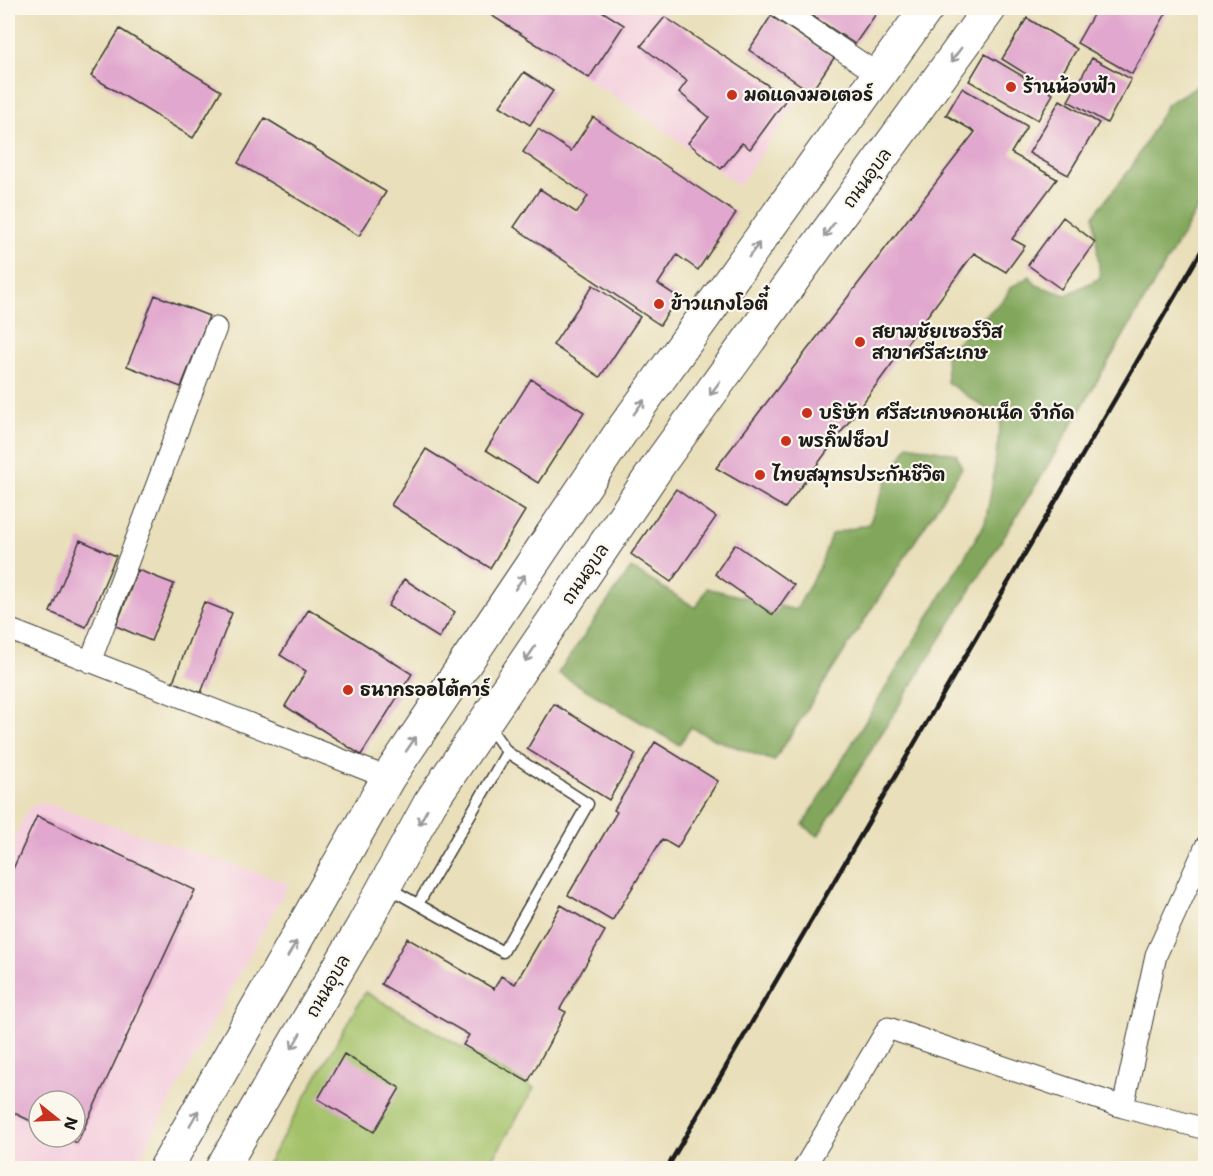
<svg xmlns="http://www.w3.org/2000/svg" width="1213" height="1176" viewBox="0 0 1213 1176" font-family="'Shantell Sans','Playpen Sans Thai',sans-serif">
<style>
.built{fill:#f4cfde;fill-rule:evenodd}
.green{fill:#a3c168;stroke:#606e42;stroke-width:1.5}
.forest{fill:#82a75c;stroke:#4f623c;stroke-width:1.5}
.building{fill:#e1a7ce}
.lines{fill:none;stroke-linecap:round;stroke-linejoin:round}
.lane-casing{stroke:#3b3934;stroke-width:13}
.street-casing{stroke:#3b3934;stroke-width:23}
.primary-casing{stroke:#3b3934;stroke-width:35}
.lane{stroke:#fff;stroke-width:10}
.street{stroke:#fff;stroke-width:21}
.primary{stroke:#fff;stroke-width:33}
.rail{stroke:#1c1c1c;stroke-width:4.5}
.oneway{stroke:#999}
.poi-dot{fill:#c8321e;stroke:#fbf7ec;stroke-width:2}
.labels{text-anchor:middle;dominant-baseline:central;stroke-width:4.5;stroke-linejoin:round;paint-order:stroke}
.poi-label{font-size:18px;font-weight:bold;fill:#1c1c1c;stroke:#fbf7ec;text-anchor:start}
.street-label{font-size:18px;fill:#1c1c1c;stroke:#fbf7ec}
</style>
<rect width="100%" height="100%" fill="#fbf7ec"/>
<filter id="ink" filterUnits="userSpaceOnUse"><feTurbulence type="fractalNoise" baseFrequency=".0167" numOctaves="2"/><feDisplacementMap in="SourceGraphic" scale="12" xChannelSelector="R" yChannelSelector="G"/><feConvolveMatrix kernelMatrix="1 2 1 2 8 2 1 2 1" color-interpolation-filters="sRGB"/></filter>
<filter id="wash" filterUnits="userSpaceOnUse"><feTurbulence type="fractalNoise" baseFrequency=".008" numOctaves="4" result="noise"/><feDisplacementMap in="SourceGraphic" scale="24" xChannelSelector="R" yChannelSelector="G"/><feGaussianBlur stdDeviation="1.35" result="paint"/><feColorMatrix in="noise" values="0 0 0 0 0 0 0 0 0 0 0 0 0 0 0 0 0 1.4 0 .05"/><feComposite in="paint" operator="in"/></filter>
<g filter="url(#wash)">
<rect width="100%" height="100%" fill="#e9dfba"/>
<path class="built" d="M474 8H654L799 100 739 186 650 120 507 26Z
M41 802 289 883 134 1168H8V851L28 809ZM39 1101H75V1137H39Z"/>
<path class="green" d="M365 992 534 1088 488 1168H265Z"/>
<path class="forest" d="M1205 81V196L1044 472 818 836 803 825 985 523 991 493 1001 419 947 382 946 352 1005 298 1010 288 1030 276 1036 285 1066 295 1100 278 1094 215 1131 168 1167 104Z
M908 445 956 454 962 468 774 761 714 739 691 727 679 745 558 673 631 568 696 608 707 588 796 610 821 564 831 534 869 524 886 482Z"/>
<g id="blocks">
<path class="building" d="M480 8H597L624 25 589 78Z
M801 8H880L855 44Z
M1097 8H1169L1132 74 1077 43Z
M771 16 834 58 811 92 749 50Z
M665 17 787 98 750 149 742 143 721 169 688 143 709 117 679 92 687 81 641 46Z
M1027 18 1077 49 1052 90 1002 59Z
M120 29 221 91 193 138 91 76Z
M985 54 1053 94 1038 120 969 81Z
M1092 58 1131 79 1107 123 1068 101Z
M524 72 553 91 530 125 500 106Z
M962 88 1027 126 1011 153 1057 179 1012 239 1025 246 1006 272 974 253 785 508 716 468 975 132 946 115Z
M1060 100 1099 123 1068 175 1029 153Z
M593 117 736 213 698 270 677 255 658 284 678 297 660 325 514 227 540 189 577 213 588 196 523 152 538 129 571 151Z
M265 118 386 192 359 236 238 163Z
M1063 217 1095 242 1061 289 1028 265Z
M593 285 640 317 600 377 553 345Z
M155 295 209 316 181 387 127 366Z
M531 379 584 412 538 483 486 450Z
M426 449 525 511 490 568 391 505Z
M676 489 716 517 671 582 631 554Z
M80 540 116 556 86 627 50 612Z
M735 544 794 585 773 615 715 574Z
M138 570 174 584 151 641 116 626Z
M404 579 455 612 439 638 388 606Z
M204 602 232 613 201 693 173 682Z
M309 609 412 674 361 755 285 706 306 671 280 655Z
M554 704 636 754 609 800 527 749Z
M655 742 718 781 677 848 662 839 612 921 568 895 617 812 614 810Z
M37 816 195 890 77 1143 65 1137H75V1101H39V1125L8 1110V880Z
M561 905 605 931 560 1009 566 1012 528 1082 463 1045 469 1035 381 984 407 938 494 989 501 976 515 984Z
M344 1054 400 1088 374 1132 318 1099Z"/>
</g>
</g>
<g filter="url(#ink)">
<use href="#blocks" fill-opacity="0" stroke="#3b3934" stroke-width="1.5"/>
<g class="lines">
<g class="lane-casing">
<path id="lane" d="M387 887 503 952 588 804 507 752 487 724
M418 904 507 752"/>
</g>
<g class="street-casing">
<path id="street" d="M780 8 879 75
M8 629 388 778
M90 662 216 328
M1123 1107 1156 955 1206 846
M804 1168 888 1028 1123 1107 1206 1129"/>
</g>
<g class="primary-casing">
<path id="primary" d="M166 1168 388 778 623 429 927 8
M222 1168 363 926 430 803 662 460 990 8"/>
</g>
<use href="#lane" class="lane"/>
<use href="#street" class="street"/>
<use href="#primary" class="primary"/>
<path class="rail" d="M667 1168 1206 243"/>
</g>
<defs><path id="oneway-shaft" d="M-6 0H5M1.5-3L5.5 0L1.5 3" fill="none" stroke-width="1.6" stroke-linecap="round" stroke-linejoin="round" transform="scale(1.5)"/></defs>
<g class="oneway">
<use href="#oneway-shaft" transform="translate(956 55) rotate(126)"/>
<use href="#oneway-shaft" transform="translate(829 230) rotate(126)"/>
<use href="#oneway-shaft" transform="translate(754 250) rotate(-54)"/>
<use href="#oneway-shaft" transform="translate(715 388) rotate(126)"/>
<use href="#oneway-shaft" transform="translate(639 407) rotate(-54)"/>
<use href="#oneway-shaft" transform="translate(520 582) rotate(-56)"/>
<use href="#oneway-shaft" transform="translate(530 654) rotate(124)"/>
<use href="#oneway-shaft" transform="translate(411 744) rotate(-56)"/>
<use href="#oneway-shaft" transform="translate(423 817) rotate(119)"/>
<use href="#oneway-shaft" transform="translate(292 949) rotate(-60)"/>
<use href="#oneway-shaft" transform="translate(296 1041) rotate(120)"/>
<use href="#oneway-shaft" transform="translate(194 1118) rotate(-60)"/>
</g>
</g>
<g class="poi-dot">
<circle cx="1011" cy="87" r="6"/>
<circle cx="732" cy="95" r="6"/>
<circle cx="659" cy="304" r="6"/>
<circle cx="860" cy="342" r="6"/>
<circle cx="807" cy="413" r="6"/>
<circle cx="786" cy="441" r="6"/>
<circle cx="760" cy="475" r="6"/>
<circle cx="348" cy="690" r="6"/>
</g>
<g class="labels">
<g class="poi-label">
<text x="1023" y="87">ร้านน้องฟ้า</text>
<text x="744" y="95">มดแดงมอเตอร์</text>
<text x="671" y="304">ข้าวแกงโอตี๋</text>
<text x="872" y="332">สยามชัยเซอร์วิส<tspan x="872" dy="21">สาขาศรีสะเกษ</tspan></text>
<text x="819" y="413">บริษัท ศรีสะเกษคอนเน็ค จำกัด</text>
<text x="798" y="441">พรกิ๊ฟช็อป</text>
<text x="772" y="475">ไทยสมุทรประกันชีวิต</text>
<text x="360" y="690">ธนากรออโต้คาร์</text>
</g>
<g class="street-label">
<text transform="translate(867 178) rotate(-54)">ถนนอุบล</text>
<text transform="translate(585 574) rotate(-56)">ถนนอุบล</text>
<text transform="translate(328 986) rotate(-60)">ถนนอุบล</text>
</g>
</g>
<rect width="1213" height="1176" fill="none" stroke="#fbf7ec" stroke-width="30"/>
<g transform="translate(57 1119) rotate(108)"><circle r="28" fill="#fbf7ec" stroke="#a29f99" stroke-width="1.5"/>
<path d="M0-4.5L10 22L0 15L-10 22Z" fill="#c8321e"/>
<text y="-9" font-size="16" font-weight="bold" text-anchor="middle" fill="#1c1c1c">N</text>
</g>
</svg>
